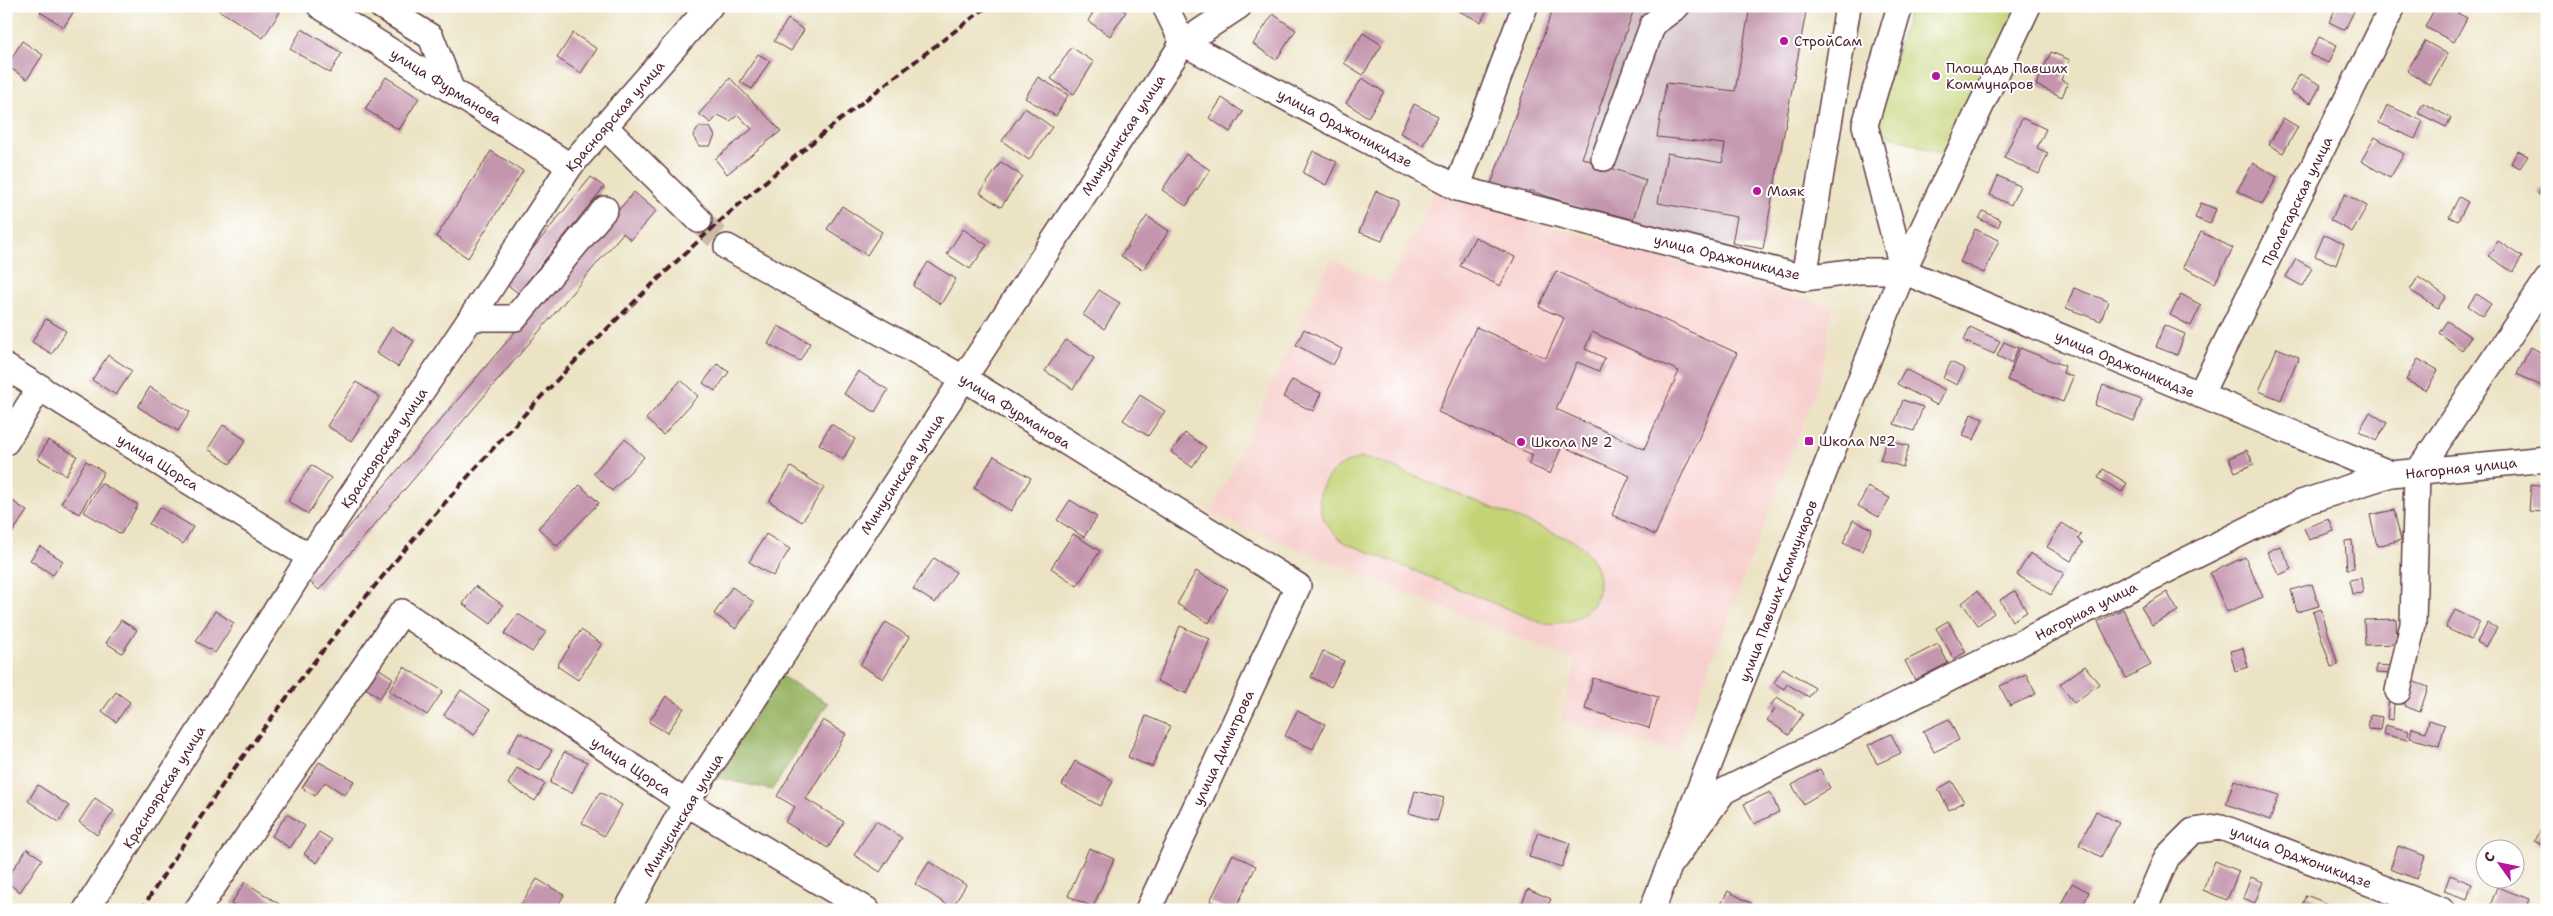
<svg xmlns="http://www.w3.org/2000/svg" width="2553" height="916" viewBox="0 0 2553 916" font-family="'Shantell Sans',sans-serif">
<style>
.built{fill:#f7d0cd}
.industrial{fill:#d2bec3}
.green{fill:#c3d375;stroke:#867950}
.forest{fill:#9ab566;stroke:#726a48}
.building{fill:#c496ae;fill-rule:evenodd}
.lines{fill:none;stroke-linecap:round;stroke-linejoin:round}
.minor-tunnel{stroke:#ccbca5;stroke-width:25;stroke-dasharray:25 12;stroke-linecap:butt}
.minor-casing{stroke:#623c42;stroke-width:28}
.minor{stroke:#fff;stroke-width:25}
.rail{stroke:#4a1f2b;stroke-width:4;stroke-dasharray:8 4;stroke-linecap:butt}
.poi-dot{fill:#b5179e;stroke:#fff;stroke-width:2}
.labels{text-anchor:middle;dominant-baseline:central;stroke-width:4;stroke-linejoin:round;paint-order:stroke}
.poi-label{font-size:14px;fill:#4a1f2b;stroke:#fff;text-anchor:start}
.street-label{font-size:14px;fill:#4a1f2b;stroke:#fff}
</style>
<rect width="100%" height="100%" fill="#fff"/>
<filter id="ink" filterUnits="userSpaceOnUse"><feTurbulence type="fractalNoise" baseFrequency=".02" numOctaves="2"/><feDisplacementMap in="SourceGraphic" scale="10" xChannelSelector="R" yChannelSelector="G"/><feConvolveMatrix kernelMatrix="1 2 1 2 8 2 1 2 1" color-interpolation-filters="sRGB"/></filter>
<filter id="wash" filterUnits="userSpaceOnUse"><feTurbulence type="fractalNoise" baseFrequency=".0096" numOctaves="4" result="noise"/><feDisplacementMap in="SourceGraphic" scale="20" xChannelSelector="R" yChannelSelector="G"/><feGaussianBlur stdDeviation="1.12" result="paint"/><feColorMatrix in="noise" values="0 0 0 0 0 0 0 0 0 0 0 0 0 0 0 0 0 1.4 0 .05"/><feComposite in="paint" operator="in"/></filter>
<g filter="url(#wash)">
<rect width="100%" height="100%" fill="#ece3c4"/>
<path class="built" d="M1434 193 1832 307 1823 371 1677 752 1560 721 1576 661 1211 514 1331 259 1388 286Z"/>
<path class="industrial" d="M1552 6H1807L1763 249 1652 234 1492 184Z"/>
<path class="green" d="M1911 6H2021L1952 158 1873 129Z
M1361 458 1377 461 1574 541C1621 574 1597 630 1542 623L1344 542C1305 513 1314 469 1361 458Z"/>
<path class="forest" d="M781 676 828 703 772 790 715 777Z"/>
<g id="blocks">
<path class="building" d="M44 6H77L64 27 40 12Z
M218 6H271L280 12 263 38 217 9Z
M1097 6H1117L1126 12 1110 36 1088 21Z
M1459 6H1489L1481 22 1457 10Z
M1554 6H1635L1582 158 1646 180 1631 225 1529 190 1526 196 1491 184Z
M1750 6H1807L1763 249 1732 243 1737 217 1658 203 1667 153 1722 163 1725 144 1657 137 1666 83 1735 91Z
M2337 6H2345L2354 11 2345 30 2329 22Z
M2436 6H2444L2467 18 2454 42 2425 27Z
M1273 14 1296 30 1276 60 1253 44Z
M788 19 804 30 791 51 774 41Z
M302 29 342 53 330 73 290 49Z
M573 33 597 49 581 73 557 58Z
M1363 33 1382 45 1363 75 1344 63Z
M2319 37 2337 45 2329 63 2310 55Z
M22 41 43 55 27 79 7 66Z
M2425 41 2448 54 2430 85 2407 71Z
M1071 47 1094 62 1074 94 1051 79Z
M2051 52 2070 60 2061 80 2068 83 2062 97 2036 85Z
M758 54 770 61 752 89 740 82Z
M2300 74 2321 85 2311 103 2290 92Z
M386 77 419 98 399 130 365 109Z
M1038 77 1068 95 1056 116 1025 98Z
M730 78 781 131 727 174 715 159 752 129 738 115 730 121 718 115 711 123 699 114Z
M1362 78 1384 92 1368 117 1346 103Z
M1222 98 1243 112 1230 132 1209 118Z
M2423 103 2451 118 2446 127 2418 113Z
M1414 104 1438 116 1423 145 1400 133Z
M2387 105 2423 121 2415 139 2379 123Z
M1025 108 1052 127 1029 160 1002 141Z
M2022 118 2046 129 2037 148 2048 153 2039 174 2004 158Z
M2283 118 2298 127 2283 153 2269 145Z
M699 127H710L715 136 710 146H699L693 136Z
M2375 137 2404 154 2390 178 2361 161Z
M491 151 523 171 468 258 436 237Z
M1313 151 1337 162 1326 185 1303 173Z
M2518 151 2528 156 2520 168 2511 163Z
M1186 154 1210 170 1186 206 1162 190Z
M1001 162 1022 176 1001 207 980 193Z
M2253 163 2277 177 2262 204 2237 191Z
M1998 176 2020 186 2011 205 1990 195Z
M591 177 604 187 518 293 505 283Z
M2547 181V199L2538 194Z
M1376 191 1399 201 1382 241 1359 232Z
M634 192 656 211 631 240 623 233 319 590 306 578Z
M2345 194 2367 206 2352 232 2330 220Z
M2459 197 2468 202 2458 221 2449 217Z
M2201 203 2216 209 2210 224 2195 218Z
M842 206 882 232 867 255 827 229Z
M1983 211 2001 220 1998 227 1979 219Z
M1147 216 1169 231 1143 270 1121 256Z
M963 229 987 245 970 269 947 254Z
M1975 229 1999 240 1984 273 1960 262Z
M2201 232 2233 248 2215 283 2183 267Z
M2324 235 2344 244 2336 265 2315 256Z
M1475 237 1515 257 1500 286 1460 266Z
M2498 241 2522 257 2513 272 2488 256Z
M2296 259 2312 268 2302 286 2286 277Z
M928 262 956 279 941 304 913 286Z
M1556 271 1737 353 1655 535 1612 515 1630 476 1562 446 1550 474 1528 464 1533 455 1438 412 1476 327 1546 358 1564 318 1539 307ZM1592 332 1679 371 1644 449 1556 409 1577 362 1599 371 1605 358 1585 349Z
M2418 277 2446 296 2438 308 2410 290Z
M2074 288 2108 301 2101 321 2066 308Z
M1099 290 1120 303 1104 329 1083 315Z
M2181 294 2201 305 2191 326 2170 315Z
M2476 294 2491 304 2483 316 2468 306Z
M46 319 66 331 52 354 32 342Z
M2447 321 2471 337 2462 350 2439 333Z
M2164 325 2185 334 2177 355 2156 347Z
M778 326 810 343 800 361 768 344Z
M392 327 414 341 398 367 376 353Z
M1970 327 2000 341 1994 354 1964 341Z
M1304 329 1342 349 1333 365 1296 345Z
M1066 340 1094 358 1073 389 1045 371Z
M2004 342 2018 348 2012 363 1997 356Z
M2531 347 2547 356V389L2517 374Z
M2020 348 2065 366 2063 373 2073 377 2063 402 2007 380Z
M2277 348 2299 357 2281 400 2259 391Z
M108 355 132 371 116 395 92 380Z
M2418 359 2438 370 2426 391 2406 380Z
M1951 362 1965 369 1957 385 1943 378Z
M717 364 729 372 715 391 703 383Z
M1905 369 1945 390 1937 405 1897 384Z
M858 371 888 390 875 412 844 394Z
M681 380 698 396 663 435 646 419Z
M1292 380 1321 393 1313 411 1283 397Z
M356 382 380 397 351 441 327 426Z
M2103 385 2142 400 2134 421 2095 405Z
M150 387 190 412 178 431 138 407Z
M1140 395 1165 411 1148 436 1123 420Z
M1903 400 1923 407 1914 431 1894 424Z
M2370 412 2387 423 2376 441 2359 431Z
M1971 414 1983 419 1974 440 1963 436Z
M831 424 855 439 843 459 819 444Z
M223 425 246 440 230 464 208 449Z
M1185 433 1206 447 1192 467 1171 452Z
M625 439 644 457 612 491 593 473Z
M48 440 77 456 66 475 38 459Z
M1887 440 1909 446 1903 467 1880 460Z
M2247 450 2254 464 2235 472 2229 458Z
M994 456 1031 478 1011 511 974 488Z
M86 461 104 472 79 514 61 503Z
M311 465 331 478 308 514 288 501Z
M791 467 824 488 802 522 769 501Z
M2103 469 2127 483 2122 492 2098 478Z
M101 483 138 505 121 534 84 512Z
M2531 484 2545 486 2543 512 2529 511Z
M580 485 599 503 557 546 538 528Z
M1868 487 1890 498 1879 517 1858 506Z
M8 498 27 511 10 536 6 533Z
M1070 500 1097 517 1084 537 1057 520Z
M160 507 193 527 183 544 149 524Z
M2394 510 2401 540 2377 546 2370 515Z
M2329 519 2334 531 2309 540 2304 528Z
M1853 520 1872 529 1862 551 1843 543Z
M2062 523 2081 535 2078 539 2083 543 2071 561 2047 547Z
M766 534 790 549 773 576 749 562Z
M1073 534 1100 551 1077 586 1051 568Z
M2352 540 2354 568 2347 569 2345 541Z
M40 546 63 561 53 575 30 560Z
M2280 546 2292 569 2279 575 2267 552Z
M2030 553 2064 573 2051 595 2017 575Z
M2245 557 2263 597 2227 612 2210 573Z
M934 558 956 572 935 603 913 589Z
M1196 571 1228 589 1209 623 1177 604Z
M2361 578 2363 593 2352 594 2349 580Z
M2312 584 2319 606 2297 612 2291 590Z
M475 586 503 605 491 624 463 604Z
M732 587 754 602 736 629 714 614Z
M1977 591 1994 613 1978 625 1962 603Z
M2015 591 2027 612 2012 621 2000 600Z
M2167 592 2178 611 2152 625 2141 607Z
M2123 609 2151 665 2126 678 2098 622Z
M2321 609 2338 665 2331 667 2313 612Z
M2455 610 2480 622 2471 640 2446 628Z
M215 611 234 623 215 653 196 641Z
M518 614 546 632 532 652 504 634Z
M2396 619 2397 644 2365 645 2364 620Z
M121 620 137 630 122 653 106 643Z
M1948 621 1966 652 1954 659 1936 628Z
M886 622 909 637 883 679 860 665Z
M2488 623 2497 628 2486 647 2477 642Z
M1180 626 1210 639 1187 694 1157 681Z
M581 630 602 644 578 680 557 666Z
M1938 644 1948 663 1915 680 1905 661Z
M2243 648 2248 667 2235 671 2230 651Z
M1323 651 1344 661 1331 687 1311 677Z
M372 664 393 678 380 698 358 683Z
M2376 665 2392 666V674L2376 673Z
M2085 666 2099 684 2074 703 2060 684Z
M404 667 443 691 427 715 389 691Z
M1783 668 1815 688 1809 697 1787 684 1784 689 1774 683Z
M2026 674 2036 694 2010 706 2000 686Z
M1593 678 1658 697 1649 728 1585 709Z
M2412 681 2428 687 2420 712 2404 706Z
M2390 684H2395L2393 720 2387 719Z
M461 690 490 710 474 735 444 715Z
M116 692 130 702 116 722 102 711Z
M666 696 684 708 667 733 649 722Z
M1777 697 1803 714 1789 735 1767 720 1775 709 1770 706Z
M1297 711 1325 724 1313 749 1285 736Z
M2370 715 2382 717 2380 730 2368 729Z
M1146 716 1170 726 1152 767 1128 757Z
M1949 719 1959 740 1934 752 1923 731Z
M823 720 846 734 806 799 844 822 828 848 785 822 795 807 777 796Z
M2429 720 2445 725 2439 746 2410 738 2412 728 2426 732Z
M2385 725 2409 731 2407 740 2383 734Z
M519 732 552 750 540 771 507 753Z
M1891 734 1901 753 1877 764 1868 745Z
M564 752 587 762 572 793 550 783Z
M1075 761 1113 781 1100 806 1062 785Z
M319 762 354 781 345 795 325 782 315 796 302 788Z
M517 768 545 784 535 801 508 784Z
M1820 769 1830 788 1803 804 1792 785Z
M2234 780 2279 795 2270 820 2226 804Z
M1952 781 1964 802 1949 810 1938 789Z
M38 785 69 806 59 822 28 801Z
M1415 791 1444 798 1437 821 1409 813Z
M600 792 622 805 604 836 582 823Z
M1770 792 1779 812 1754 824 1744 804Z
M95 798 114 811 97 835 79 822Z
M2096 811 2119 823 2101 857 2079 845Z
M287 814 305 826 290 848 272 836Z
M876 821 902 838 880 872 854 855Z
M2543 826 2547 828 2545 846 2535 841Z
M319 832 332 840 317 863 304 854Z
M1538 832 1570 843 1562 867 1529 857Z
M2398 846 2425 856 2417 879 2390 869Z
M1089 848 1114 859 1093 907 1068 896Z
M27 849 42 859 20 892 6 882V879Z
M1233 854 1256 866 1235 910H1228L1210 901Z
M2215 861 2239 871 2227 900 2203 890Z
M929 862 966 885 952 908 915 884Z
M2450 875 2472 884 2467 899 2444 891Z
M2251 877 2263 882 2255 903 2243 898Z
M537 879 564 895 555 910H518Z
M245 882 285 908 284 910H240L231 904Z
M2072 883 2089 892 2080 910H2058Z
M2497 887 2529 899 2525 910 2489 909Z
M1528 889 1551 899 1546 910 1520 908Z
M1728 891 1752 904 1749 910H1718Z
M2306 895 2331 905 2329 910H2300Z"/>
</g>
</g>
<g filter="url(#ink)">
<use href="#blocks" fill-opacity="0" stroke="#623c42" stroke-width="1"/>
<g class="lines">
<path class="minor-tunnel" d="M699 220 727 247"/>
<g class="minor-casing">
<path id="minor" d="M320 6 570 166
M381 6 431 37 451 89
M1165 6 1183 43
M1900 6 1865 125 1903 271
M1183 43 1457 188 1804 278 1858 271H1903L2391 474
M604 126 699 220
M1604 158 1653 24 1677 6
M1457 188 1525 6
M727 247 965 379 1298 586 1148 910
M1804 278 1848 6
M471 318H515L605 209
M6 367 310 557
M2200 395 2393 6
M6 442 40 387
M2398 691 2413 624 2417 473 2547 280
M1673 861 1724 791 2301 503 2391 474 2547 459
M86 910 310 557 471 318 570 166 710 6
M197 910 402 612 686 803 867 910
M627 910 686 803 1183 43 1239 6
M1652 910 1903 271 2028 6
M2144 910 2167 857 2193 831 2221 827 2441 910"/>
</g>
<use href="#minor" class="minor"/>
<path class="rail" d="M141 910C172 863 201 814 234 769 369 582 523 404 692 247 785 160 886 83 988 6"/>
</g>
</g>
<g class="poi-dot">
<circle cx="1784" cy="41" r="5"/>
<circle cx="1936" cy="76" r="5"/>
<circle cx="1757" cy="191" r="5"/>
<rect x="1804" y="436" width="10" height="10" rx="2.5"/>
<circle cx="1521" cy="442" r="5"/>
</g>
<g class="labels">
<g class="poi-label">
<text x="1794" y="41">СтройСам</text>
<text x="1946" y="68">Площадь Павших<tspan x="1946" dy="16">Коммунаров</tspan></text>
<text x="1767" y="191">Маяк</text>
<text x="1819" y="441">Школа №2</text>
<text x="1531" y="442">Школа № 2</text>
</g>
<g class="street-label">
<text transform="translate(446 86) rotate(32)">улица Фурманова</text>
<text transform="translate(615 116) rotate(-49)">Красноярская улица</text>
<text transform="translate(1345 128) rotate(28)">улица Орджоникидзе</text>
<text transform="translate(1123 135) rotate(-57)">Минусинская улица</text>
<text transform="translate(2297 201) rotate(-64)">Пролетарская улица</text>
<text transform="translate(1727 257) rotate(14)">улица Орджоникидзе</text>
<text transform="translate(2125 364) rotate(23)">улица Орджоникидзе</text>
<text transform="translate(1015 411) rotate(32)">улица Фурманова</text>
<text transform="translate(384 448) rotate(-56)">Красноярская улица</text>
<text transform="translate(158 462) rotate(32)">улица Щорса</text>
<text transform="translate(2461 468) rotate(-6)">Нагорная улица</text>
<text transform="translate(902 474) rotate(-57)">Минусинская улица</text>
<text transform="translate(1778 591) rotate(-69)">улица Павших Коммунаров</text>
<text transform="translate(2086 611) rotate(-27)">Нагорная улица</text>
<text transform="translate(1223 748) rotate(-65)">улица Димитрова</text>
<text transform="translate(631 766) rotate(34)">улица Щорса</text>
<text transform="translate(164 787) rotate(-58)">Красноярская улица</text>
<text transform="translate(683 815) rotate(-59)">Минусинская улица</text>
<text transform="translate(2301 857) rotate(21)">улица Орджоникидзе</text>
</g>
</g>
<rect width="2553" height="916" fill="none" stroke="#fff" stroke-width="25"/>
<g transform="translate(2500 864) rotate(303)"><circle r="24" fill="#ffffff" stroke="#b7a5aa"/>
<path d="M0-4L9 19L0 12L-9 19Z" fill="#b5179e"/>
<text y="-8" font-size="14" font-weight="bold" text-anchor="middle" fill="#4a1f2b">С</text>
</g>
</svg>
